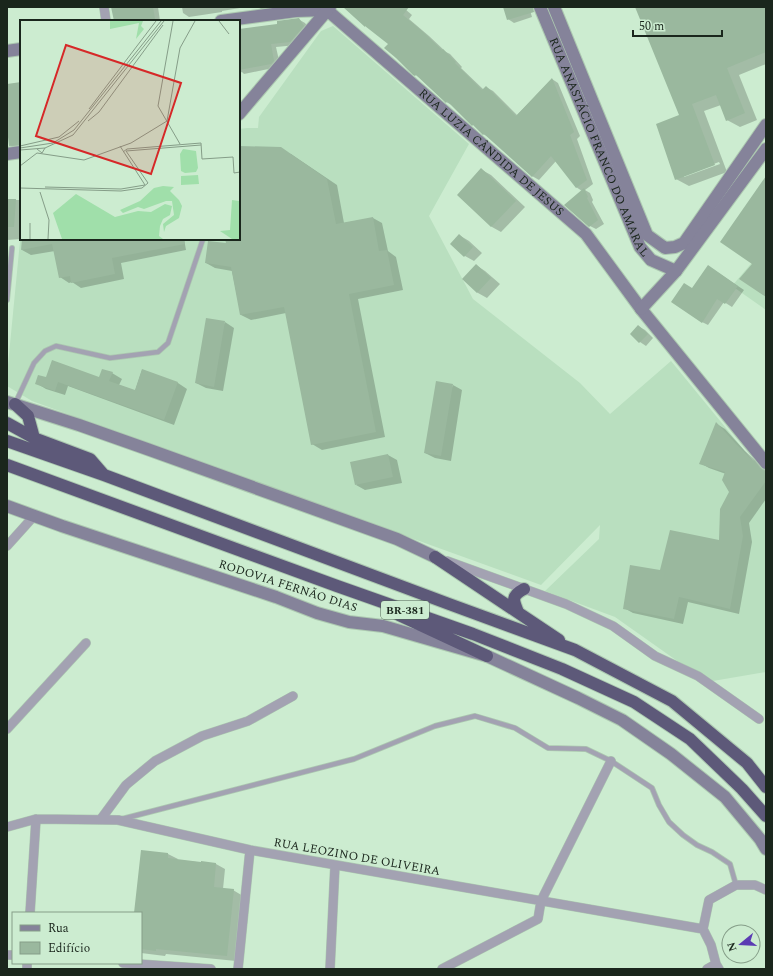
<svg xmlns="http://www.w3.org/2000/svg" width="773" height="976" viewBox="0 0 773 976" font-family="Spectral,serif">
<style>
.built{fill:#b9dfbf}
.shadow{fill:#0003;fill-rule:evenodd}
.building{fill:#9ab89e}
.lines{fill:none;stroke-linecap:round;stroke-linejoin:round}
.lane-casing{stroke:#acc8b0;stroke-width:6}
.street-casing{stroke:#acc8b0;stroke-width:10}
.secondary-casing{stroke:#acc8b0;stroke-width:14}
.highway-casing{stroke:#acc8b0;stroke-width:14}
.lane{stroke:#a3a2b2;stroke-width:4.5}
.street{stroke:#a3a2b2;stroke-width:9}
.secondary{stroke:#85839a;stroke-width:12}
.highway{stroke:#5d5979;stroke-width:12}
.labels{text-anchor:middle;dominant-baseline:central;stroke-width:4;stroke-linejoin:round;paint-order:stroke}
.shield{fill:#ccecd0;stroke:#4f6152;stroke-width:1}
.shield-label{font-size:11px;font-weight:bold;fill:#1a261c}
.street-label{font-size:12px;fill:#1a261c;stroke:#ccecd0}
.inset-road{fill:none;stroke:#859d88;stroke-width:1}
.view{fill:#d62828;fill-opacity:0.15;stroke:#d62828;stroke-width:2}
.inset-edge{fill:none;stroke:#1a261c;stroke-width:2}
</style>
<rect width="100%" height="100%" fill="#ccecd0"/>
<path class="built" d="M333 26 469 144 429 216 473 299 580 383 610 414 671 361 766 477V672L707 682 615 617 545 591 599 539 600 525 541 585 32 401 7 386V375L21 231V239H239V129L247 128H258L259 117 321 31Z
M766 246V310L732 286Z"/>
<path class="shadow" d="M112 7H158L160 21H115Z
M182 7H240V8L222 11V12L189 17 183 13Z
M258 7H293L264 11Z
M352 7H407L405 9 412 15 409 19 429 36 446 52 450 54 462 67 461 68 484 90 486 87 493 91 517 115 552 79 558 83 580 136 577 139 593 184 585 190 590 193 593 200 592 202 604 224 596 229 590 226 582 191 576 187 556 161 539 180 532 176 489 137 483 134 477 127 470 122 454 106 446 102 420 78 416 75 397 57 389 44Z
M504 7H529L532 17 514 23 508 19Z
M636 7H766V64L739 75 757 120 740 127 727 120 721 105 704 111 727 172 689 186 676 179 681 116ZM719 162 720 164 684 177V175Z
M298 19 305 23 310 30 297 45 276 47 280 65 278 67 244 74 242 72 239 73V30L279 25Z
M21 83V148L16 149 10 145 7 120V85Z
M239 148 291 154 337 185 344 223 373 218 382 223 388 251 396 257 403 290 358 299 385 437 322 450 312 444 286 313 251 320 241 315 232 271 215 268 206 263 227 244 226 239H239Z
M482 170 491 175 525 207 501 232 492 227 458 195Z
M7 200H21V239L7 240Z
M459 235 469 241 482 253 474 261 465 256Z
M23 239H184L186 250 121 263 124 279 81 288 72 282 69 283 60 277 55 251 31 255 22 250Z
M476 265 485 271 500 284 487 298 478 293 464 279Z
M714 270 744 290 732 307 724 302 708 325 702 322 693 289Z
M225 322 234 328 223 391 206 388 196 383Z
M638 326 645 330 653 338 646 346 640 342 631 334Z
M142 370 178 383 187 389 174 425 68 386 65 395 46 389 36 383 47 379 100 378 112 373 122 379 119 385 135 391Z
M453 385 462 390 451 461 435 458 425 453Z
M717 424 725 429 745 451 758 463 763 466 766 470V499L749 523 752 542 739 614 688 602 683 624 633 613 624 608 661 571 720 542 730 492 726 474 709 468 700 463Z
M388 455 397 460 402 483 365 490 356 485Z
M142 851 168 854 178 859 177 860 216 864 225 869 223 889 233 890 243 896 236 961 166 954 165 956 141 953V913H135Z"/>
<path class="building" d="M111 7H153L155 19 137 21H114Z
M343 7H409L403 15 422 31 442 50 443 49 456 62 455 63 482 90 486 86 516 116 552 78 574 132 570 135 587 180 576 188 551 156 532 177 484 134 483 135 473 125 472 126 447 101 446 103 416 75 415 76 413 75 396 58 384 48 388 44 365 26V27Z
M503 7H533L534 12 507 20Z
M635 7H766V52L727 68 745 113 726 121 716 95 692 104 715 165 675 180 656 124 679 115Z
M299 18 304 26 290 42 271 44 274 61 271 64 239 70V29L277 24V21Z
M21 82V145L9 146 7 128V84Z
M239 146 281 147 327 179 336 224 373 217 379 251 387 250 394 285 349 294 376 432 311 445 284 307 240 315 231 267 205 263 208 241 226 243 225 239H239Z
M481 168 516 201 491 227 457 195Z
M766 176V297L739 279 752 264 720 242Z
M584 188 588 197 587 198 598 220 589 227 564 205Z
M7 199H16L14 227H7Z
M459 234 473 247 464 257 450 244Z
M22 239H184L185 244 112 258 115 274 71 283 70 276 59 278 52 244 21 250Z
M476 264 491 278 477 293 462 279Z
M708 265 738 286 725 304 717 299 702 323 671 302 684 283 692 288Z
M206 318 225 321 214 387 195 383Z
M638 325 648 334 639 343 630 334Z
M52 360 99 377 102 369 113 372 109 381 135 390 142 369 178 382 164 420 58 382 55 391 35 384 38 375 46 377Z
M436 381 453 384 441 456 424 453Z
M716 422 736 444 753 461 754 460 760 468 766 472V481L740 517 743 536 730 609 679 597 674 619 623 609 630 565 660 570 670 530 719 540 720 509 729 492 722 480 725 472 699 464Z
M388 454 393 477 355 485 350 462Z
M141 850 168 853V858L201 862V861L216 863 214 887 234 889 227 956 156 949V951L141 949V913H134Z"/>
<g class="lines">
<g class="lane-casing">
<path id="lane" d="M7 300 12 248
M15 404 34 363 45 351 56 346 110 358 158 352 168 343 203 239
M122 819 354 759 435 726 475 716 515 728 548 748 586 749 611 761 652 788 659 805 669 822 683 835 697 845 712 852 730 864 736 885"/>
</g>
<g class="street-casing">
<path id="street" d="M104 7 106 21
M7 546 34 516
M447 561 566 604 613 626 655 656 698 676 759 719
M7 729 86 643
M101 819 126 785 155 761 202 736 248 721 293 696
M7 827 36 819 118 820 250 850 703 929
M30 913 36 819
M7 955H13
M123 963 211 969
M27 969V963
M238 969 250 850
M330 969 335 865
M442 969 538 919 541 901 611 761
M707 969 716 964
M719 969 716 964 711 945 703 929 709 900 736 885H755L766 890"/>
</g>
<g class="secondary-casing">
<g id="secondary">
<path id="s1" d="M540 7 640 247 651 260 676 271"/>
<path d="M554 7 647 235 665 248 675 247 684 243 766 125"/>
<path id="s2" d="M221 21 296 11 327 10 586 234 641 309 766 463"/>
<path d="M7 51 21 49"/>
<path d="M239 114 330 7"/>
<path d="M7 154 21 152"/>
<path d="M641 309 676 271 766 149"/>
<path d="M7 402 79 425 147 449 397 539 435 557"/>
<path d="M7 506 62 526 276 597 317 613 349 622 383 626 487 656 578 698 622 720 671 754 725 797 760 839 766 849"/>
</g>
</g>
<g class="highway-casing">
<path id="highway" d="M15 404 28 416 34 438
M7 423 34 438 90 459 103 474
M7 441 104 475 449 604 575 650 672 701 747 763 766 787
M7 465 337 586 473 634 562 669 634 702 690 739 742 789 766 816
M435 557 559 640
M518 612C513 600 511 596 524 589
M399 615 487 656"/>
</g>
<use href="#lane" class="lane"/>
<use href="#street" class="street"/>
<use href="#secondary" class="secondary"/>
<use href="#highway" class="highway"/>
</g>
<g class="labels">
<rect class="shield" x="381" y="601" width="48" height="18" rx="3"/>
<g class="shield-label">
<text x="405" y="610">BR-381</text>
</g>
<g class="street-label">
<text stroke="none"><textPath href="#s1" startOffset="152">RUA ANASTÁCIO FRANCO DO AMARAL</textPath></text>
<text stroke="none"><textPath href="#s2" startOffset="324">RUA LUZIA CÂNDIDA DE JESUS</textPath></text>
<text transform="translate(288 586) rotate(18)">RODOVIA FERNÃO DIAS</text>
<text transform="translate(357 857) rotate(10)">RUA LEOZINO DE OLIVEIRA</text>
</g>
</g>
<g transform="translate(20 20)">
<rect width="220" height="220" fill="#ccecd0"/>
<path d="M90 1H123L121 6 124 9 116 19 119 3 90 9ZM163 129 176 131 178 148 176 152 165 153 161 151 160 134ZM178 155 179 164 161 165V156ZM143 166 154 167 150 171 159 180 162 186 159 198 146 206 144 212 143 204 154 195 152 181H146L124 189 118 187 103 193 100 190 120 181 134 168ZM56 174 95 197 118 191 131 192 145 184 152 186 150 195 143 199 140 206 139 216 143 219H42L33 193ZM212 180 219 181 220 219H212L200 211 210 210Z" fill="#a0dfaa"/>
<path class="inset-road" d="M153 1 138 86 160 124M199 1 209 14M69 89 136 1M79 92 143 5M68 101 79 92M0 126 39 117 59 101M0 128 33 123 54 110 141 1M17 129 22 133 25 128M0 130 25 128 53 115 144 1M103 132 107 129 181 123 182 139 213 137 214 153 220 152M0 146 17 133 64 140 111 123 147 101 160 28 175 1M25 167 101 169 125 165 100 126M0 168 101 171 122 168 128 163 106 131 181 125M20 172 29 200 28 219M10 219V203"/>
<path class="view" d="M46 25 161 63 131 154 16 116Z"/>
<rect width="220" height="220" class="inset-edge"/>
</g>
<rect width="773" height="976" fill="none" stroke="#1a261c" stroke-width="16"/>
<rect x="12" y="912" width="130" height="52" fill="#ccecd0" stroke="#859d88"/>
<rect x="20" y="925" width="20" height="6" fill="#85839a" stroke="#859d88"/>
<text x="48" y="932" font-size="12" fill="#1a261c">Rua</text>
<rect x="20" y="942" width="20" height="12" fill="#9ab89e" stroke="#859d88"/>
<text x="48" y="952" font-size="12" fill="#1a261c">Edifício</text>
<g transform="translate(741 944) rotate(252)"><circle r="19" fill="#ccecd0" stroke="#859d88"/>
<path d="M0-3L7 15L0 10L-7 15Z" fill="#5b3bb3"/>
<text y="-6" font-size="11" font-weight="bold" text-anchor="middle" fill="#1a261c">N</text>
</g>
<path d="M633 30v6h89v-6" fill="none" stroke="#1a261c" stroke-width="2"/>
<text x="639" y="30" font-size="12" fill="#1a261c" stroke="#ccecd0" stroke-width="3" paint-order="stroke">50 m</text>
</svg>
